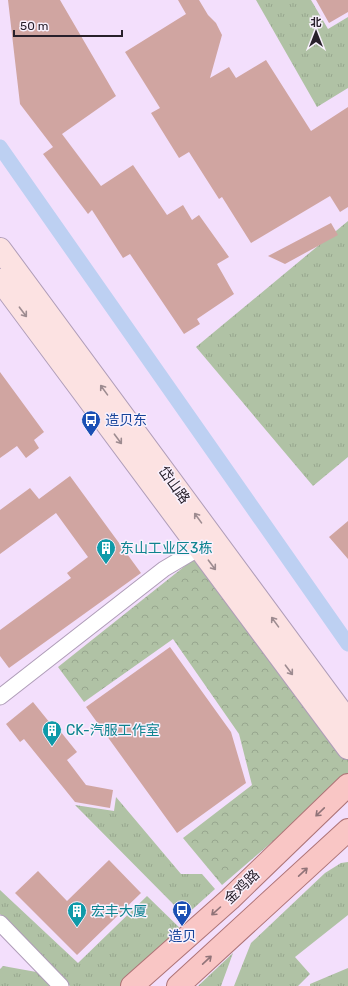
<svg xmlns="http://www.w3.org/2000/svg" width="348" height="986" viewBox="0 0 348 986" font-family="Rubik,'Noto Sans SC',sans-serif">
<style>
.grass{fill:url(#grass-tufts)}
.park{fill:url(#park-crowns)}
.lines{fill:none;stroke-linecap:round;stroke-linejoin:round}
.canal{stroke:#bdd0f2;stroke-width:15}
.building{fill:#d0a5a1}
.street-casing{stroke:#af9db8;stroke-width:17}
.secondary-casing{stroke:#af9db8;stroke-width:24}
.primary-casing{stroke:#ad7376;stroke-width:24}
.street{stroke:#fff;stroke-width:15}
.secondary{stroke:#fce2e2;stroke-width:22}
.primary{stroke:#f9c6c5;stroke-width:22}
.oneway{stroke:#9d8b90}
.oneway2{stroke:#907378}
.labels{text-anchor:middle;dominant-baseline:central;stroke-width:3;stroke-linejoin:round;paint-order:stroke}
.transit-label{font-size:14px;fill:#164399;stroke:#f9f1fd;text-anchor:start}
.street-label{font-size:14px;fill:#28202b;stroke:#f9f1fd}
.culture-label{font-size:14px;fill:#0d838f;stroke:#f9f1fd;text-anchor:start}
</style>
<defs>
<pattern id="grass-tufts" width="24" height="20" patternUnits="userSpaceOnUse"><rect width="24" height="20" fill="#b0c2a5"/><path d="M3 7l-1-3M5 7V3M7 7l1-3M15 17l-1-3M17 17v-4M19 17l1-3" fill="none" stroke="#97a68e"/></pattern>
<pattern id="park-crowns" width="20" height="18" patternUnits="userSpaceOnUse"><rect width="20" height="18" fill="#b0c2a5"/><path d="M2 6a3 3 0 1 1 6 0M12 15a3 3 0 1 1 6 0" fill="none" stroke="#97a68e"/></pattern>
</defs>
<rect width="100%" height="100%" fill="#f3dffc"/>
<path class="grass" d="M256 0H311L328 29 348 17V88L317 107Z
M348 221V457L313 486 196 347Z
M116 797 181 874H202L215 889 185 916 75 805 114 811Z
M348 862V915L295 957 310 974 298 986H234L251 943 325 873 341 863Z
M0 890 78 963 147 896 185 933 124 986H70L0 914Z
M233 953 221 986H198Z
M3 966 42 973 54 986H0V969Z
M348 968V986H310V984Z"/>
<path class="park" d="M200 554 348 747V777L222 885 183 838 252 785 239 734 173 639 84 702 58 667Z"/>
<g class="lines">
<path class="canal" d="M0 147 348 644"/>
</g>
<path class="building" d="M8 0H60L116 96 62 134 101 186 133 165 167 215 183 205 192 220 199 215 229 257 217 264 234 294 197 319 200 324 184 334 130 254 123 258 92 210 88 214 43 154 53 147 20 104Z
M178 0H199L208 15 216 23 222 35 210 78 229 67 236 78 266 60 311 131 348 107V207L340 212 330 196 251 243 222 197 219 199 189 152 179 158 151 113 160 108 125 52 186 14Z
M316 0H348V12L329 23Z
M331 223 338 235 285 264 268 256Z
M0 372 44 432 34 440 39 448 26 458 17 446 0 458Z
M70 476 141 573 9 668 0 656V630L71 578 67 573 88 557 56 513 0 554V510L30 488 39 499Z
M348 521V559L329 537Z
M170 647 231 732 246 783 177 833 86 707Z
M33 702 50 723 52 721 77 752 67 760 86 785 113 790 110 808 75 802 24 739 20 742 6 724Z
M109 860 141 893 77 955 15 893 38 871 67 901Z"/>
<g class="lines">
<g class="street-casing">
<path id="street" d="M0 697 164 569 206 544
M0 923 61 986"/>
</g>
<g class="secondary-casing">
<path id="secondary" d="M0 249 348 721
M0 280 348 748"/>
</g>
<g class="primary-casing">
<path id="primary" d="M132 986 230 899 348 785
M178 986 348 830"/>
</g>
<use href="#street" class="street"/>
<use href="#secondary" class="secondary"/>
<use href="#primary" class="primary"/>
</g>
<defs><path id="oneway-shaft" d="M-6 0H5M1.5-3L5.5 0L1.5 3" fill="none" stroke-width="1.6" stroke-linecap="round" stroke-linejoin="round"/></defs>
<g class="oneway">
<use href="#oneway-shaft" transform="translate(23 312) rotate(53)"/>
<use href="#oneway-shaft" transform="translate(104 390) rotate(-126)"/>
<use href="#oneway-shaft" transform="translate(118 439) rotate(53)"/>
<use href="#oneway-shaft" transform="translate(198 518) rotate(-126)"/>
<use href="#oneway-shaft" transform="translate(212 565) rotate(53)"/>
<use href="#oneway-shaft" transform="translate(275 622) rotate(-126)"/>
<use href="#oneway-shaft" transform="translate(289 670) rotate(53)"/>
</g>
<g class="oneway2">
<use href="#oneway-shaft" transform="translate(320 812) rotate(136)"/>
<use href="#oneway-shaft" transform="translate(303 872) rotate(-43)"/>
<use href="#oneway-shaft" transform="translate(216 911) rotate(138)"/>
<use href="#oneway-shaft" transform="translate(207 960) rotate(-43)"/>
</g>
<defs>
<g id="bus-pin" transform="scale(1)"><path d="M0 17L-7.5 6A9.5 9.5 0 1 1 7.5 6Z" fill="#1a4fb4" stroke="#f9f1fd"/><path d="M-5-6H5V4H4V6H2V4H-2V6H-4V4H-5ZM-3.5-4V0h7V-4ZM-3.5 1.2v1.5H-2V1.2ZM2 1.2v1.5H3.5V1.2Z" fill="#fff"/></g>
<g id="building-pin" transform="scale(1)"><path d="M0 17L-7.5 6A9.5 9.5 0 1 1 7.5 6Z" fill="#0f9aa8" stroke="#f9f1fd"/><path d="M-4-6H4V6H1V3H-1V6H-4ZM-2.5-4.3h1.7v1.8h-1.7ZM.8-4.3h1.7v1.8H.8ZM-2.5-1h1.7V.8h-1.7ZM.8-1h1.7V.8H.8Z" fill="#fff"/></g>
</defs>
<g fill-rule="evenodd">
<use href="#bus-pin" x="91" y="420"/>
<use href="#building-pin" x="106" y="548"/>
<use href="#building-pin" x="52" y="730"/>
<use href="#bus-pin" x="182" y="910"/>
<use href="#building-pin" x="77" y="911"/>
</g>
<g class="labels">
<g class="transit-label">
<text x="105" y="420">造贝东</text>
<text x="182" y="936" text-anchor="middle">造贝</text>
</g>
<g class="street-label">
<text transform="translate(174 485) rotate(54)">岱山路</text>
<text transform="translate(242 887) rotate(-44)">金鸡路</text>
</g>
<g class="culture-label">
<text x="120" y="548">东山工业区3栋</text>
<text x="66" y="730">CK-汽服工作室</text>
<text x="91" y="911">宏丰大厦</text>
</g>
</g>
<g transform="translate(316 32)" stroke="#f9f1fd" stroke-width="3" paint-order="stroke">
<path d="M0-3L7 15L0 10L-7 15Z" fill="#28202b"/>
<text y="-6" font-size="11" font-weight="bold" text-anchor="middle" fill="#28202b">北</text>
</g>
<path d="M14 30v6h108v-6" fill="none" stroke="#28202b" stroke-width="2"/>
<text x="20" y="30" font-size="12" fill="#28202b" stroke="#f9f1fd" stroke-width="3" paint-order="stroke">50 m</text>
</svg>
